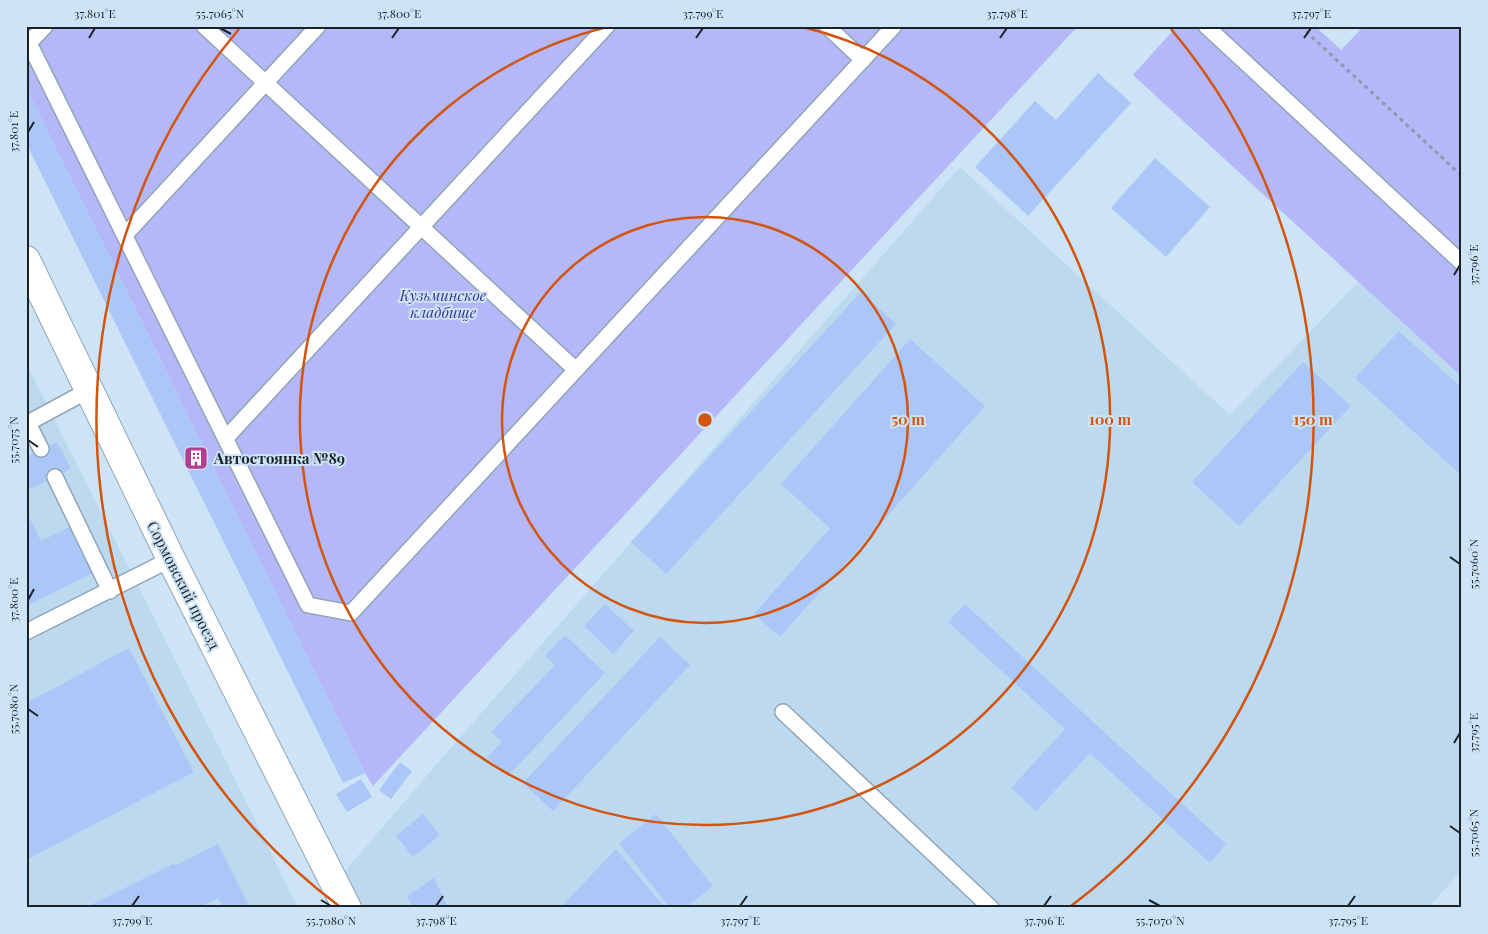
<svg xmlns="http://www.w3.org/2000/svg" width="1488" height="934" viewBox="0 0 1488 934" font-family="'Playfair Display',serif">
<style>
.built{fill:#bcd9ef}
.green{fill:#b4b8f8}
.building{fill:#abc7f8}
.lines{fill:none;stroke-linecap:round;stroke-linejoin:round}
.lane-casing{stroke:#90a5b6;stroke-width:18}
.street-casing{stroke:#90a5b6;stroke-width:30}
.path{stroke:#8a9ba9;stroke-width:3;stroke-dasharray:4 4;stroke-linecap:butt}
.lane{stroke:#fff;stroke-width:15}
.street{stroke:#fff;stroke-width:28}
.ticks{fill:none;stroke:#1a2229;stroke-width:2}
.ring{fill:none;stroke:#d3540f;stroke-width:2.5}
.labels{text-anchor:middle;dominant-baseline:central;stroke-width:4;stroke-linejoin:round;paint-order:stroke}
.park-label{font-size:15px;font-style:italic;fill:#3c3296;stroke:#cde4f6}
.poi-label{font-size:15px;font-weight:bold;fill:#1a2229;stroke:#cde4f6;text-anchor:start}
.street-label{font-size:15px;fill:#1a2229;stroke:#cde4f6}
.centre{fill:#d3540f;stroke:#cde4f6;stroke-width:2.5}
.ring-label{font-size:15px;text-anchor:middle;font-weight:bold;fill:#d3540f;stroke:#cde4f6;stroke-width:4;stroke-linejoin:round;paint-order:stroke}
.neatline{fill:none;stroke:#1a2229;stroke-width:2}
.ticks-label{font-size:12px;text-anchor:middle;fill:#1a2229}
</style>
<rect width="100%" height="100%" fill="#cde4f6"/>
<path class="built" d="M960 167 1230 415 1358 282 1462 377V870L1428 908H362L345 871 442 758Z
M26 363 228 765 298 908H26Z"/>
<path class="green" d="M26 26H1078L373 786 365 773 26 88Z
M1177 26H1315L1341 50 1364 26H1462V377L1133 75Z"/>
<path class="building" d="M1098 73 1131 103 1028 216 975 167 1035 101 1056 120Z
M26 88 365 773 343 783 26 143Z
M1155 158 1210 207 1166 257 1111 208Z
M861 292 896 324 666 574 631 542Z
M1399 331 1462 388V476L1355 378Z
M910 339 985 406 780 637 754 614 830 528 781 484Z
M1303 362 1351 406 1239 526 1192 482Z
M57 442 71 469 26 491V457Z
M26 511 41 541 70 527 93 573 26 606Z
M605 604 634 631 613 654 584 626Z
M965 604 1226 844 1210 863 1090 753 1036 811 1011 788 1065 729 948 622Z
M565 635 605 673 508 776 487 757 502 742 491 732 555 665 545 656Z
M660 637 690 665 553 811 523 783Z
M129 648 194 772 26 860V703Z
M400 762 412 771 391 799 379 790Z
M361 779 372 797 347 812 336 794Z
M423 814 440 835 413 857 396 836Z
M656 814 713 886 686 908H670L619 843Z
M218 844 250 908H223L218 898 198 908H85L175 863V866Z
M616 849 665 908H560Z
M434 878 448 908H413L407 896Z"/>
<g class="lines">
<g class="lane-casing">
<path id="lane" d="M204 26 576 370
M827 26 863 60
M1206 26 1462 263
M26 37 308 605 351 613 894 26
M29 43 45 26
M125 235 318 26
M28 423 41 449
M26 424 89 390
M226 438 607 26
M55 477 110 591
M26 632 171 559
M783 712 991 908"/>
</g>
<g class="street-casing">
<path id="street" d="M26 260 171 559 347 908"/>
</g>
<path class="path" d="M1300 26 1462 176"/>
<use href="#lane" class="lane"/>
<use href="#street" class="street"/>
</g>
<path class="ticks" d="M220 28 231 34M89 38 95 28M392 38 399 28M696 38 703 28M1000 38 1007 28M1304 38 1311 28M28 132 34 122M1454 275 1460 265M28 440 38 447M1450 557 1460 564M28 600 34 589M28 709 38 716M1454 743 1460 733M1450 826 1460 833M321 900 331 906M1149 900 1160 906M132 906 139 896M436 906 443 896M740 906 747 896M1044 906 1051 896M1348 906 1355 896"/>
<g class="ring">
<circle cx="705" cy="420" r="203"/>
<path d="M803 27A405 405 0 1 1 607 27"/>
<path d="M339 906A608 608 0 0 1 239 29M1171 29A608 608 0 0 1 1071 906"/>
</g>
<defs>
<g id="building-square" transform="scale(1.25)"><rect x="-9" y="-9" width="18" height="18" rx="4" fill="#b33d93" stroke="#cde4f6"/><path d="M-4-6H4V6H1V3H-1V6H-4ZM-2.5-4.3h1.7v1.8h-1.7ZM.8-4.3h1.7v1.8H.8ZM-2.5-1h1.7V.8h-1.7ZM.8-1h1.7V.8H.8Z" fill="#fff"/></g>
</defs>
<g fill-rule="evenodd">
<use href="#building-square" x="196" y="458"/>
</g>
<g class="labels">
<g class="park-label">
<text x="443" y="295">Кузьминское<tspan x="443" dy="17">кладбище</tspan></text>
</g>
<g class="poi-label">
<text x="214" y="458">Автостоянка №89</text>
</g>
<g class="street-label">
<text transform="translate(184 585) rotate(63)">Сормовский проезд</text>
</g>
</g>
<circle cx="705" cy="420" r="8" class="centre"/>
<g class="ring-label">
<text x="908" y="425">50 m</text>
<text x="1110" y="425">100 m</text>
<text x="1313" y="425">150 m</text>
</g>
<rect width="1488" height="934" fill="none" stroke="#cde4f6" stroke-width="55"/>
<rect x="28" y="28" width="1432" height="878" class="neatline"/>
<g class="ticks-label">
<text x="95" y="18">37.801°E</text>
<text x="220" y="18">55.7065°N</text>
<text x="399" y="18">37.800°E</text>
<text x="703" y="18">37.799°E</text>
<text x="1007" y="18">37.798°E</text>
<text x="1311" y="18">37.797°E</text>
<text transform="translate(14 132) rotate(-90)" y="4">37.801°E</text>
<text transform="translate(1474 265) rotate(-90)" y="4">37.796°E</text>
<text transform="translate(14 440) rotate(-90)" y="4">55.7075°N</text>
<text transform="translate(1474 564) rotate(-90)" y="4">55.7060°N</text>
<text transform="translate(14 600) rotate(-90)" y="4">37.800°E</text>
<text transform="translate(14 709) rotate(-90)" y="4">55.7080°N</text>
<text transform="translate(1474 733) rotate(-90)" y="4">37.795°E</text>
<text transform="translate(1474 833) rotate(-90)" y="4">55.7065°N</text>
<text x="132" y="925">37.799°E</text>
<text x="331" y="925">55.7080°N</text>
<text x="436" y="925">37.798°E</text>
<text x="740" y="925">37.797°E</text>
<text x="1044" y="925">37.796°E</text>
<text x="1160" y="925">55.7070°N</text>
<text x="1348" y="925">37.795°E</text>
</g>
</svg>
